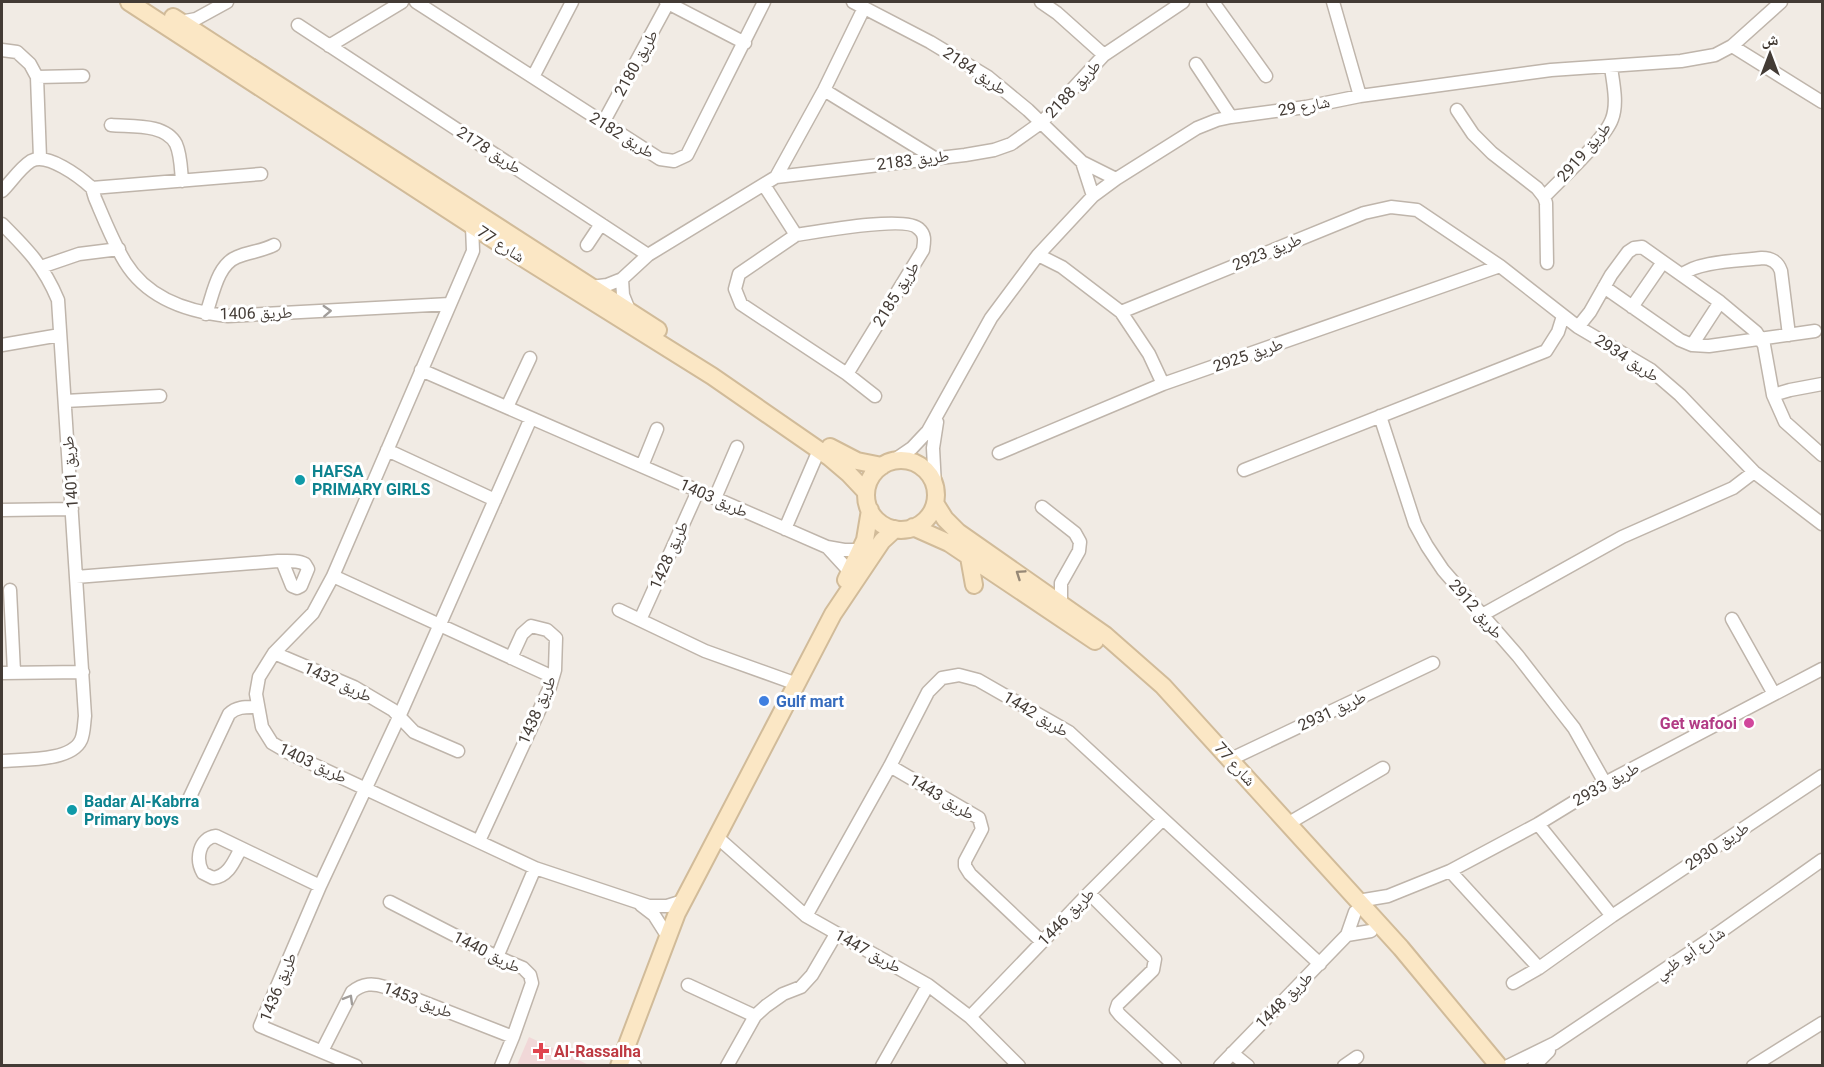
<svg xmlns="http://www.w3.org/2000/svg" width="1824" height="1067" viewBox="0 0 1824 1067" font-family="Roboto,'Noto Naskh Arabic',sans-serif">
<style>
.medical{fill:#f1d8d8}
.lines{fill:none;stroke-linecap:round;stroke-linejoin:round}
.street-casing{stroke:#bfb5ab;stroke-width:15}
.secondary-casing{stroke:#d1bb99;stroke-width:20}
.street{stroke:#fff;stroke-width:12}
.secondary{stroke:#fbe7c5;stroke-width:16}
.oneway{stroke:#a19d9a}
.oneway2{stroke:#968876}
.culture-dot{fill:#0f9aa8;stroke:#fff;stroke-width:2}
.shop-dot{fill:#3f7fe0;stroke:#fff;stroke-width:2}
.hotel-dot{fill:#d1479c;stroke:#fff;stroke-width:2}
.health-dot{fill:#e0444e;stroke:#fff;stroke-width:2}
.labels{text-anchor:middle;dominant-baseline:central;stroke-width:6;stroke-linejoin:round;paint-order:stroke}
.street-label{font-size:16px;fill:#433b35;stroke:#fff}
.culture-label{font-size:16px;font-weight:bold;fill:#0d838f;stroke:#fff;text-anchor:start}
.shop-label{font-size:16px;font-weight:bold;fill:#366cbe;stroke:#fff;text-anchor:start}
.hotel-label{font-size:16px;font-weight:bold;fill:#b23c85;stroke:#fff;text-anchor:end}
.health-label{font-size:16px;font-weight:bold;fill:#be3a42;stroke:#fff;text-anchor:start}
</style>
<rect width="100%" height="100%" fill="#f1ebe4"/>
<path class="medical" d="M529 1037 589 1065H517Z"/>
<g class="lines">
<g class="street-casing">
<path id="street" d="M416 2 660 159 674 161 687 155 764 2
M666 2 745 43
M853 2 930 42 988 77 1028 110 1082 162 1116 179
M1041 2 1057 13 1104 55
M1213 2 1266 76
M1333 2 1360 96
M180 22 196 19 227 2
M298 25 648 255
M329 46 402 2
M1732 46 1822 102
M2 50 17 52 30 64 37 77 40 158
M1196 64 1231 117
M37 77 83 76
M533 77 572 2
M824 90 933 157
M1457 110 1473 134 1492 153 1537 188 1544 197 1546 203 1547 263
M603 123 668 3
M111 125C131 127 165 123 176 144 181 155 181 170 182 181
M1082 162 1093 196
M776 177 824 90 864 8
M764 185 796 235C816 232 907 215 919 229 926 235 924 242 923 250L847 374
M92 188 261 174
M2 191C11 182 20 168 31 161 47 152 80 177 92 188L95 198C104 219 113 242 125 262 147 298 188 312 228 316L450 304
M1544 197C1561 179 1605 139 1612 119 1618 103 1613 83 1611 67
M2 224C27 249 44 266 58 300L85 716C84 723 84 734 81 740 71 762 22 759 2 761
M472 226 473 251 333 576 313 613 274 653 259 677 256 694 262 727 272 743 291 754 535 868 649 906H667L683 901
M796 235 739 274 735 289 741 304 847 374 875 396
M587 245 601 224
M1038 255 1062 267 1121 312 1149 354 1163 384
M41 267 79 254 119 249
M1682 275C1697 261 1741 261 1762 258 1771 258 1778 262 1781 271L1789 335
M622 279 623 295 629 310
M591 287 607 285 622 279 648 255 776 177 965 155 994 150 1011 144 1042 122 1104 55 1183 2
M1604 287 1680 340 1692 345 1709 346 1815 331
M1632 307 1663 262
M1121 312 1364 213 1391 207 1417 210 1500 266 1578 327 1651 370 1680 395 1754 472 1822 524
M206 314C213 295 217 265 237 257 249 252 262 251 274 245
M1578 327 1590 312 1611 275 1628 252 1634 248 1642 247 1720 302 1756 332 1764 345 1773 395
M2 345 60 335
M1692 345 1720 302
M421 370 827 547 844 550H861
M1822 384 1790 390 1773 395 1785 422 1822 455
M65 401 160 396
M507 407 530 358
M1380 416 1415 524 1427 546 1443 570 1518 656 1563 714 1574 728 1605 783
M387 450 495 500
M999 453 1163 384 1500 266
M893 461 912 448 928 431 991 318 1038 255 1093 196 1116 179 1197 128 1217 120 1231 117 1306 107 1360 96 1551 70 1681 61 1715 55 1732 46 1781 2
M642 466 657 429
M1244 470 1546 351 1558 332 1563 316
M935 486 933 448 937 422
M715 498 737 447
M1042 507 1075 533 1080 542 1079 551 1061 583V604
M2 510 72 509
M785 529 819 450
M828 548 850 572
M333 576 553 677
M76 577 278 561C287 561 298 560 305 564L308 569 301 586 297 588 292 586 282 561
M10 590 14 672
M619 610 705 651 797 684
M1482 615 1622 537 1733 488 1754 472
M1732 619 1774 694
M640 620 698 491
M274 653 354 687 393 710 414 732 458 751
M2 673 83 672
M1231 759 1433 663
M890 766 979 818 982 829 965 861V866L970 874 1042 942
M188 801 229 714C237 706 247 707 257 707
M1289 823 1383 768
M1538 824 1612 916
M717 837 806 916 928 985 970 1017 1019 1066
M479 841 550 687 555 670 556 638 547 630 531 626 522 634 511 658
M241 848C234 861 229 876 213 878L203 873C195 859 199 838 216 836L320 886
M1450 871 1539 968
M1089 893 1155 959 1153 970 1118 1004 1116 1010 1120 1015 1175 1066
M1358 901 1388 896 1450 871 1538 824 1605 783 1822 669
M390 902 497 957 523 968 530 975 532 983 513 1037 501 1066
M641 905 654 915 668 937
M1355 912 1347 935 1371 931
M806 916 890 766 928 692 942 678 959 675 978 680 1069 732 1320 964
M497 957 535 868
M1513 983 1539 968 1612 916 1822 776
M688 985 755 1016
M970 1017 1089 893 1163 819
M322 1051 352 992C363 983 373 983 385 987L513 1037
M1232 1053 1248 1066
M622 1057 635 1066
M356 1066 260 1026 320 886 399 717 531 418
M727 1066 755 1016 766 1006 783 994 801 987 812 975 836 934
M882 1066 928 985
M1220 1066 1347 935
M1344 1066 1357 1057
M1508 1066 1555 1043 1710 939 1822 860
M1534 1066 1549 1051
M1753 1066 1822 1023"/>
</g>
<g class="secondary-casing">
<path id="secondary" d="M129 2 496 241 712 376 829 457 849 474 866 492
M173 17 658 330
M830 447 857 461 882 466
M866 495a35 35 0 1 1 70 0a35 35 0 1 1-70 0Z
M935 503 945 519 958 532 1105 635 1163 686 1401 948 1498 1065
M913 527 949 543 1095 641
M969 557 974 585
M846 580 865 540 870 510
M619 1066 677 913 698 873 833 614 882 541 895 529"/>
</g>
<use href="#street" class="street"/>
<use href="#secondary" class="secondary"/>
</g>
<defs><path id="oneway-chevron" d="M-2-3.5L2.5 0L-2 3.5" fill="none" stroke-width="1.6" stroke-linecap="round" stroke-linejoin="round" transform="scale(1.5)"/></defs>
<g class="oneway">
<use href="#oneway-chevron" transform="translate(327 311) rotate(-3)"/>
<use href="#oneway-chevron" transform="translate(349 999) rotate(-60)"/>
</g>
<use class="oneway2" href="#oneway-chevron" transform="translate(1020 574) rotate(-146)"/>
<g class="culture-dot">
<circle cx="300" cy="480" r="6"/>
<circle cx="72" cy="810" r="6"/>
</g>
<circle class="shop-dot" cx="764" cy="701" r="6"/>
<circle class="hotel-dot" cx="1749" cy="723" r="6"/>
<path class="health-dot" d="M538 1042h6v6h6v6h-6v6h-6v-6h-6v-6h6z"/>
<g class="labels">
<g class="street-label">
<text transform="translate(636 63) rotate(-61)">طريق 2180</text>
<text transform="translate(975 71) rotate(34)">طريق 2184</text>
<text transform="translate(1073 89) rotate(-47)">طريق 2188</text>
<text transform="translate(1304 106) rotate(-10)">شارع 29</text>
<text transform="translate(622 135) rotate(32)">طريق 2182</text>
<text transform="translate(489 150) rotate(33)">طريق 2178</text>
<text transform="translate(1584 152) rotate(-49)">طريق 2919</text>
<text transform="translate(913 160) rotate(-7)">طريق 2183</text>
<text transform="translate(501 244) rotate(33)">شارع 77</text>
<text transform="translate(1267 252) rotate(-22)">طريق 2923</text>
<text transform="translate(896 294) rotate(-58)">طريق 2185</text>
<text transform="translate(256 313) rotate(-1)">طريق 1406</text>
<text transform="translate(1248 355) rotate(-19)">طريق 2925</text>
<text transform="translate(1627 358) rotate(33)">طريق 2934</text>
<text transform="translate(70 472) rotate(-94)">طريق 1401</text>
<text transform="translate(714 498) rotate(24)">طريق 1403</text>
<text transform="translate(669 555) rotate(-66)">طريق 1428</text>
<text transform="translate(1476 609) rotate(49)">طريق 2912</text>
<text transform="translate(338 682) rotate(25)">طريق 1432</text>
<text transform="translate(537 710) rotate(-67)">طريق 1438</text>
<text transform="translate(1332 711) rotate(-25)">طريق 2931</text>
<text transform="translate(1036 714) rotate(31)">طريق 1442</text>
<text transform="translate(313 763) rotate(25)">طريق 1403</text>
<text transform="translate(1235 764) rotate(48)">شارع 77</text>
<text transform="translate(1606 784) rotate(-29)">طريق 2933</text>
<text transform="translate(942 797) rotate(31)">طريق 1443</text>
<text transform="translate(1717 846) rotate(-34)">طريق 2930</text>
<text transform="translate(1066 917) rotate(-46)">طريق 1446</text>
<text transform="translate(868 951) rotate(29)">طريق 1447</text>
<text transform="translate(487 952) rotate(27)">طريق 1440</text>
<text transform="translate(1690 953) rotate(-34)">شارع أبو ظبي</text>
<text transform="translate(278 987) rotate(-68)">طريق 1436</text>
<text transform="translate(418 1000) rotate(21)">طريق 1453</text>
<text transform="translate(1284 1000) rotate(-45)">طريق 1448</text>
</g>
<g class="culture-label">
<text x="312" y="471">HAFSA<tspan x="312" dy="18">PRIMARY GIRLS</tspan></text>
<text x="84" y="801">Badar Al-Kabrra<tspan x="84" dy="18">Primary boys</tspan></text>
</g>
<g class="shop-label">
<text x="776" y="701">Gulf mart</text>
</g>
<g class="hotel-label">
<text x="1737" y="723">Get wafooi</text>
</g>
<g class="health-label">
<text x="554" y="1051">Al-Rassalha</text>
</g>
</g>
<rect width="1824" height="1067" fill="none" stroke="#433b35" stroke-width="6"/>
<g transform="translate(1770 54)" stroke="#ffffff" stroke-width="4.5" paint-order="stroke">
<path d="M0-4.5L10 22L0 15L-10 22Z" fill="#433b35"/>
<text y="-9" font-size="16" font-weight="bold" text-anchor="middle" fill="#433b35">ش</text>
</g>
</svg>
